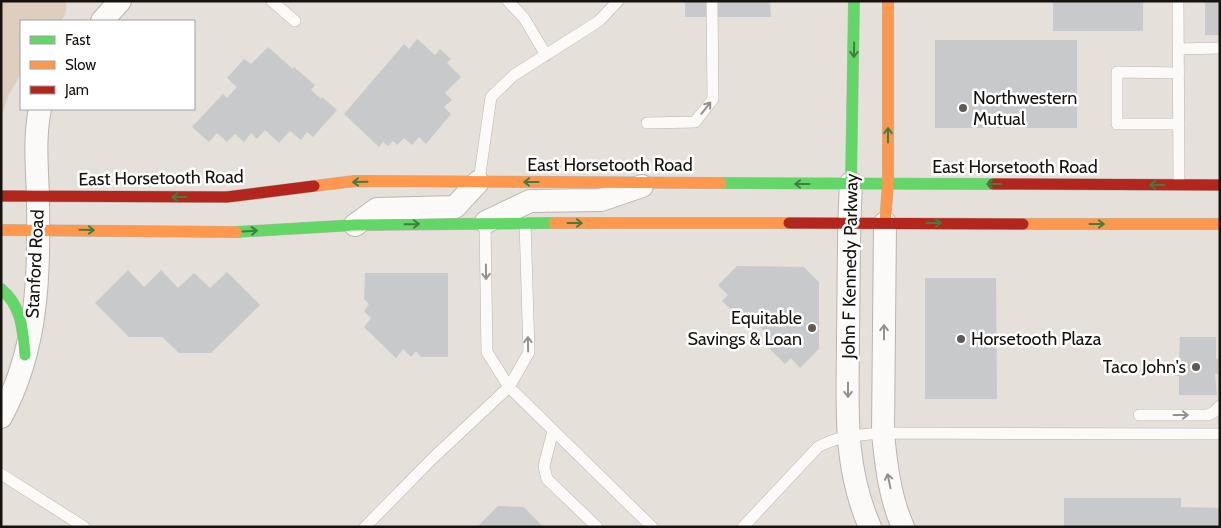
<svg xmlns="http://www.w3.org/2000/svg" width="1221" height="528" viewBox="0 0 1221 528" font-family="Cabin,sans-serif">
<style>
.green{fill:#ddcec0}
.building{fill:#c7c9cb}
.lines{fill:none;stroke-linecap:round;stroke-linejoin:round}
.lane-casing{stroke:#b9b4af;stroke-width:12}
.street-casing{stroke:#b9b4af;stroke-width:24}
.fast-casing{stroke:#b9b4af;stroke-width:12}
.slow-casing{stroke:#b9b4af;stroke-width:12}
.jam-casing{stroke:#b9b4af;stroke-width:12}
.lane{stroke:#fbfaf9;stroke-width:11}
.street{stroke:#fbfaf9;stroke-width:22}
.fast{stroke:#63d668;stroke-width:11}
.slow{stroke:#ff974d;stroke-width:11}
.jam{stroke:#b3261e;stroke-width:11}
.oneway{stroke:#407e40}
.oneway2{stroke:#94928f}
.poi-dot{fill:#5f5a55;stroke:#fff;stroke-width:2}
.labels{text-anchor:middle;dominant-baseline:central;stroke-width:5;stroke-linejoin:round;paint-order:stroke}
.poi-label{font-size:18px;fill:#16120e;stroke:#fff;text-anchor:start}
.street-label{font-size:18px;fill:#16120e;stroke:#fff}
</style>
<rect width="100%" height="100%" fill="#e6e0da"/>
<path class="green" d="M1 1H66C67 9 66 15 61 21H21V74L8 96 1 118Z"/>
<path class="building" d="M685 1H770L771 17H685Z
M1053 1H1143V31H1053Z
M1205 1H1220V35H1205Z
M417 39 435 55 440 49 451 59 447 63 461 77 445 93 452 100 444 107 451 114 426 144 419 137 412 145 404 138 397 145 393 141 388 146 383 142 379 147 344 114 404 44 409 49Z
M935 40H1077V128H935Z
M268 47 293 69 294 67 315 85 311 90 321 99 322 97 337 110 313 137 307 132 301 140 290 131 279 143 265 130 257 139 251 133 244 142 235 134 227 142 217 133 209 142 192 127 223 94 227 98 237 87 227 78 244 59 251 64Z
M737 266 804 267 819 282V349L800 368 791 358 785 364 765 344 771 338 748 315 742 320 722 301 728 295 718 285Z
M128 270 144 287 161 270 178 288 194 273 210 288 227 272 260 305 211 353H179L162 337H129L95 303Z
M365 273H448V357H421L416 351 411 357 403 349 396 358 364 327 371 318 364 311 369 304 364 299Z
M925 278H996L997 399H925Z
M1180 337H1216V359H1218V374H1215L1217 395H1179V376H1174V361H1179Z
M1064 498H1181V507L1220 508V527H1064Z
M498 506 524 507 543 527H477Z"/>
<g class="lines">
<g class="lane-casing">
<path id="lane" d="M272 1 295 21
M508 1 524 18 546 55
M1178 1 1179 184
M1179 49 1220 48
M1179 73 1117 72V124H1179
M647 123 695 122 713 99 712 1
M479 181 491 97 514 75 599 21 618 1
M485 223 487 352 509 387 529 352 525 223
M1139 415H1208L1214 412 1220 406
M553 431 544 466 547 479 597 527
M1 474 84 527
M365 527 433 458 509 387 652 527
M743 527 818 447C839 435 860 435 883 433L1220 434"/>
</g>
<g class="street-casing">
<path id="street" d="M102 21 120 1
M851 183C848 234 849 285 848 336 848 403 842 463 870 527
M486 222 530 201 601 200 642 186
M885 223 883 433C886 465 890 498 903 527
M355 225 377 209 455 207 478 182
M1 417C39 347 39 274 38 197 37 167 34 138 40 109"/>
</g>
<g class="fast-casing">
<path id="fast" d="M721 183 993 184
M851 183 854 1
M236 232 355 225 554 223
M1 289C22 306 23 330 25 355"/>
</g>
<g class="slow-casing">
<path id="slow" d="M314 186 355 181 721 183
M554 223H789
M885 223 888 183V1
M1023 224H1220
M1 230 236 232"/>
</g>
<g class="jam-casing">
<path id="jam" d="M993 184 1220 185
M1 196 227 197 314 186
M789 223 1023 224"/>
</g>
<use href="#lane" class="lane"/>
<use href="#street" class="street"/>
<use href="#fast" class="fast"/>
<use href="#slow" class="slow"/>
<use href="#jam" class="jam"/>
</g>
<defs><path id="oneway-shaft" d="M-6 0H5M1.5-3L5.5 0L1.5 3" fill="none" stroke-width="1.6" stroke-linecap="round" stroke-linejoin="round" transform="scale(1.25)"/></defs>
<g class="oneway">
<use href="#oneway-shaft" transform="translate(854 50) rotate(91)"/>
<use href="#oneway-shaft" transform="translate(888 135) rotate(-90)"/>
<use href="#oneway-shaft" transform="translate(360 182) rotate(179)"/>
<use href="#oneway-shaft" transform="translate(531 182) rotate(-180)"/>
<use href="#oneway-shaft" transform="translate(802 184) rotate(180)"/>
<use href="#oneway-shaft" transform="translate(994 184) rotate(-180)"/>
<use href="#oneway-shaft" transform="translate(1157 185) rotate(-180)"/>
<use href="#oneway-shaft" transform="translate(179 197) rotate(-180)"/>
<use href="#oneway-shaft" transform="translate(575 223)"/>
<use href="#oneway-shaft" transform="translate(934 223)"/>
<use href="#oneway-shaft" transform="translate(412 224) rotate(-1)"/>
<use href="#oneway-shaft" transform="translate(1097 224)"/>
<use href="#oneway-shaft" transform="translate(87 230) rotate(1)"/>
<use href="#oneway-shaft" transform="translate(250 231) rotate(-3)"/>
</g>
<g class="oneway2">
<use href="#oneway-shaft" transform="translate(706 108) rotate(-52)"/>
<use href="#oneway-shaft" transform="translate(486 272) rotate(89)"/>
<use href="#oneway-shaft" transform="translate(884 332) rotate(-90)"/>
<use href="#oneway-shaft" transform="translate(528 344) rotate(-91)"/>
<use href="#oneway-shaft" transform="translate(848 390) rotate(90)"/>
<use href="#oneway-shaft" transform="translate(1181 415)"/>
<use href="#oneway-shaft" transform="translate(889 481) rotate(-102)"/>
</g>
<g class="poi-dot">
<circle cx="963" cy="108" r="5"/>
<circle cx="812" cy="328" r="5"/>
<circle cx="961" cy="339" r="5"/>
<circle cx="1196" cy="367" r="5"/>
</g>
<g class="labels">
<g class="poi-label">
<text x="973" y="98">Northwestern<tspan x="973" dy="21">Mutual</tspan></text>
<text x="802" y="318" text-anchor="end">Equitable<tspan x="802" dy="21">Savings &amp; Loan</tspan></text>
<text x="971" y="339">Horsetooth Plaza</text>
<text x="1186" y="367" text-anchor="end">Taco John's</text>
</g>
<g class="street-label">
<text x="610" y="165">East Horsetooth Road</text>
<text x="1015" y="167">East Horsetooth Road</text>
<text transform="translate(161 178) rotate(-1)">East Horsetooth Road</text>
<text transform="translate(35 264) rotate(-87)">Stanford Road</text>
<text transform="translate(850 266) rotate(-89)">John F Kennedy Parkway</text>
</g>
</g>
<rect width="1221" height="528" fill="none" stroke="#16120e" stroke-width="5"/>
<rect x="20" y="20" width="175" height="90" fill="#ffffff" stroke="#a2a09f"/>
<rect x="30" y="36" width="25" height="8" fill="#63d668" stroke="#a2a09f"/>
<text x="65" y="45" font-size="15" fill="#16120e">Fast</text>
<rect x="30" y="61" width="25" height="8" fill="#ff974d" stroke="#a2a09f"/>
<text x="65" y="70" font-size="15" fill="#16120e">Slow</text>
<rect x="30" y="86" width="25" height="8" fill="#b3261e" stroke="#a2a09f"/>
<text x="65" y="95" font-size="15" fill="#16120e">Jam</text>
</svg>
